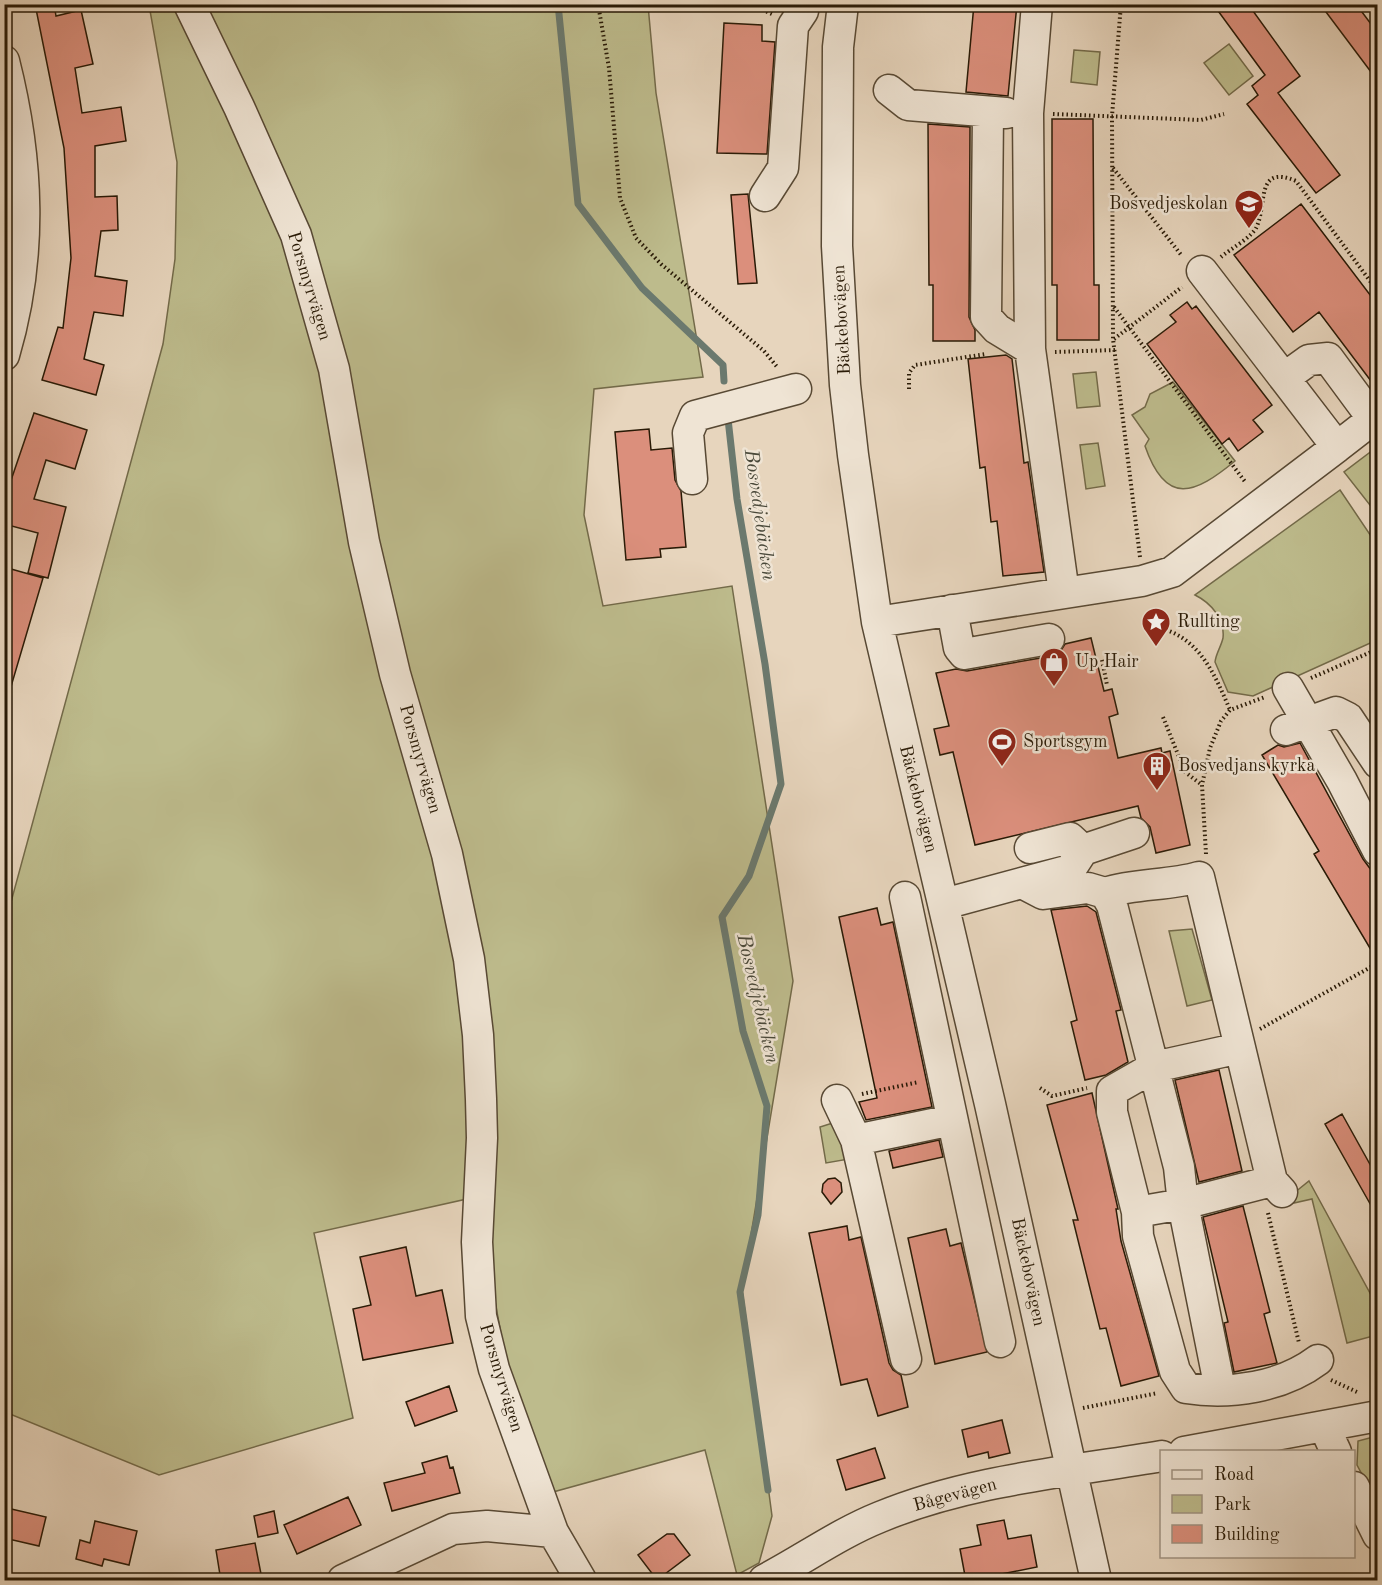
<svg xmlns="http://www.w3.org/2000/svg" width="1382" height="1585" viewBox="0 0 1382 1585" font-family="'Old Standard TT',serif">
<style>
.green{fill:#bdbb8c;stroke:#736a49;stroke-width:1.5}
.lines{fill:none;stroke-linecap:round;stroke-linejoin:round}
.stream{stroke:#6b796e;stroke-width:7}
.building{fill:#db8f7c;stroke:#291a06;stroke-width:1.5}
.minor-casing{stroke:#584934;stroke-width:33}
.path{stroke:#291a06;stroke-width:4;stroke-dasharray:1.5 3;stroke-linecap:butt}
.minor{stroke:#efe4d4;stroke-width:30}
.labels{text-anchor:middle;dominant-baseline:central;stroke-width:5;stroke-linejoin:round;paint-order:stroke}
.poi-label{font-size:18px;fill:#291a06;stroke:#efe4d4;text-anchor:start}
.street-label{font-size:18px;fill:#291a06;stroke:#efe4d4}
.water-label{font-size:20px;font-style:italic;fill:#4a493a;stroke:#efe4d4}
</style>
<rect width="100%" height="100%" fill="#e7d5bd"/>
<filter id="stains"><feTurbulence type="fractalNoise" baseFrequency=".00333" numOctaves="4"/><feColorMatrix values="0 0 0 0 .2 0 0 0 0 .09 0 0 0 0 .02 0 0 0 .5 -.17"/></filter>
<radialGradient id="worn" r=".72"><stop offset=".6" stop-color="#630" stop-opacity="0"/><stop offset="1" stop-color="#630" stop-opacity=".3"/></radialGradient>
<path class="green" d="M149 5H648L656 93 703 377 594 389 584 515 603 606 732 586 793 981 742 1289 772 1516 759 1563 737 1575 705 1450 553 1492 505 1356 476 1197 314 1233 353 1418 159 1475 5 1412V924L163 344 175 259 177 162Z
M1229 44 1253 76 1229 95 1204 63Z
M1074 50 1100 52 1097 85 1071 82Z
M1096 372 1100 406 1077 408 1073 374Z
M1173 382 1235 461C1195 494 1166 507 1145 446L1149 439 1132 415 1145 407 1150 394Z
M1098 443 1105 486 1086 489 1080 445Z
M1373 450 1377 455V514L1344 472Z
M1340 490 1377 545V640L1253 696 1228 692 1215 662C1216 653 1221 647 1223 638 1225 619 1211 603 1195 595Z
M1192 929 1212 1000 1187 1006 1169 931Z
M839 1121 849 1159 826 1163 820 1127Z
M1309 1181 1377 1306V1335L1347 1343 1312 1199 1294 1203V1193Z
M1377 1436V1502L1357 1465 1358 1441Z"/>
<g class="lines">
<path class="stream" d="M558 4 578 204 642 288 723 365 724 381
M728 419 737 499 765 664 781 784 749 876 722 917 743 1031 767 1106 758 1215 740 1292 768 1490"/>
</g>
<path class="building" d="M35 4H54L56 16 81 10 93 64 75 68 82 113 121 107 126 141 95 146V197L117 196 118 230 101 231 95 276 127 281 123 316 94 312 84 359 104 365 96 395 42 380 58 327 63 328 71 258 64 148Z
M974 4H1017L1008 96 966 92Z
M1213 4H1248L1300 76 1278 93 1340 175 1316 193 1247 104 1258 95 1252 86 1265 75Z
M1320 4H1356L1377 32V80Z
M724 23 762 25V41L775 42 767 154 717 153Z
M1052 119H1093L1094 285H1099V340H1057V285H1052Z
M928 124 970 127 969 317 975 330V341H933V285H929Z
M748 194 757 283 738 284 731 195Z
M1301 204 1377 304V389L1319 312 1293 332 1234 255Z
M1187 302 1192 309 1196 306 1272 405 1253 420 1263 432 1238 451 1229 438 1222 444 1147 344 1176 322 1170 315Z
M1006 355 1012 359 1024 463 1028 462 1044 572 1003 576 997 521 991 522 985 467 980 468 968 359Z
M34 413 87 430 75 469 46 460 34 499 66 507 48 578 28 573 38 533 4 524 7 492Z
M649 429 651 450 672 448 675 480 681 491 686 547 660 549 661 557 626 560 615 432Z
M4 567 43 578 10 690 4 689Z
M1091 638 1104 691 1112 689 1118 714 1109 717 1118 758 1161 748 1162 753 1170 751 1190 845 1156 853 1150 827 1141 818 1138 806 975 845 953 752 940 755 934 729 949 726 936 673 956 669 967 671 1052 656 1060 652 1065 644Z
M1300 743 1363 859 1377 878V960L1314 854 1319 851 1262 755 1278 745 1284 747Z
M1087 906 1096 912 1121 1010 1116 1011 1128 1062 1106 1075 1085 1080 1071 1022 1077 1020 1051 910Z
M877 908 881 925 893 922 932 1107 866 1120 859 1102 877 1098 839 917Z
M1219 1070 1242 1171 1199 1182 1175 1080Z
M1092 1093 1118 1209H1116L1121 1241 1159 1376 1121 1386 1106 1328 1100 1329 1073 1220H1078L1047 1105Z
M1342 1114 1377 1177V1216L1325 1124Z
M939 1140 943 1157 893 1168 889 1151Z
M835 1178 841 1183 842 1192 831 1204 822 1192 823 1184 828 1179Z
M1243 1206 1270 1312 1264 1314 1277 1363 1234 1372 1224 1323 1228 1322 1203 1217Z
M847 1226 849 1240 861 1237 889 1363 893 1370 901 1375 908 1407 878 1416 867 1379 841 1385 809 1233Z
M946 1229 950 1246 961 1243 987 1352 935 1364 908 1238Z
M406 1247 416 1296 442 1290 453 1343 363 1360 353 1309 371 1305 360 1257Z
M449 1386 457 1411 415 1426 406 1402Z
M1002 1420 1010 1453 989 1458 988 1452 968 1457 962 1430Z
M875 1448 885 1478 846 1490 837 1460Z
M447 1456 450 1468 453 1467 460 1493 392 1511 384 1483 425 1473 422 1463Z
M348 1497 361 1525 297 1554 284 1525Z
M7 1508 46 1517 39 1546 4 1538Z
M274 1511 278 1533 258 1537 254 1516Z
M1004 1520 1008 1539 1031 1535 1037 1567 966 1581 960 1549 981 1545 977 1525Z
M95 1521 137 1531 129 1565 104 1559 102 1566 76 1559 80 1540 90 1543Z
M667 1534H674L690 1555 657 1580 638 1555Z
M255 1543 261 1574 221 1581 216 1550Z"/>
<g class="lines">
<g class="minor-casing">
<path id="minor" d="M189 4 239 107 296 235 334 369 364 542 395 674 447 854 469 959 478 1035 481 1099 482 1138 477 1242 481 1316 494 1369 553 1532
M843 4 838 47 837 246 845 385 853 455 877 622 990 1104 1096 1580
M1037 4 1028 113 1030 349 1064 593
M4 61C29 160 33 257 4 355
M889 90 908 105 1006 113
M988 113 986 317 997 329 1030 349
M765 196 783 168 793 26 803 11 804 4
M1284 378 1309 360 1328 358 1373 419 1337 447
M692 479 688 433 695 416 796 389
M952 610 959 648 964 654 1049 639
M877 622 1142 581 1172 572 1337 447 1202 271
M1288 688 1342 781 1378 851
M1286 730 1336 712 1348 718 1378 763
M1030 848 1070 838 1083 850
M1022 883 1043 894 1088 888 1105 893 1112 905 1179 1167 1183 1204 1220 1389
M1105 893C1136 883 1168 886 1199 877L1272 1181
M905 897 1000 1342
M944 904 1070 870 1083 850 1134 833
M1240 1048 1154 1067 1112 1091V1112L1137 1212 1138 1236 1175 1371 1186 1388C1231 1395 1282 1387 1318 1360
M837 1100 856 1140 906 1359
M856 1140 952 1120
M1137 1212 1183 1204 1272 1181 1282 1192
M1324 1426 1336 1452
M1184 1452 1378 1416
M1354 1487 1378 1535
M343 1580 453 1529 487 1526 553 1532 581 1580
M764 1580C804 1559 838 1534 880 1517 969 1480 1068 1472 1162 1456"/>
</g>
<path class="path" d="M598 4 609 68 620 198 636 238 661 264 764 351 778 368
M750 4 772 14
M1121 4 1112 116 1113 339 1140 557
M1053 114 1201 120 1224 114
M1113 168 1182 256
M1221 257C1230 249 1253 237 1257 226 1267 203 1256 164 1296 181L1373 285 1378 282
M1114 307 1246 483
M1114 339 1182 287
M1055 352 1115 350
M909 389V373L915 365 986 354
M1148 626C1196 631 1213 670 1230 710
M1102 660 1107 685
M1311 678 1378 649
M1163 717 1185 772 1202 785
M1206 854 1202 785 1210 748 1221 721 1230 710 1265 697
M1260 1029 1378 963
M1040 1088 1052 1096 1087 1088
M862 1094 919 1082
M1268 1213 1299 1343
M1331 1380 1357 1392
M1083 1408 1158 1393"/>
<use href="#minor" class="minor"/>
</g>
<defs>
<g id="school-pin" transform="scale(1.5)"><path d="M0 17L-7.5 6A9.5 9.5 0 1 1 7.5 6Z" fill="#8f2418" stroke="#efe4d4"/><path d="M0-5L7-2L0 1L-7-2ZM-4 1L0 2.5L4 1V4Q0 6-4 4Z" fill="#fff"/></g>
<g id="sight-pin" transform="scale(1.5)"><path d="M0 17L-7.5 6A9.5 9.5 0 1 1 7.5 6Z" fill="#8f2418" stroke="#efe4d4"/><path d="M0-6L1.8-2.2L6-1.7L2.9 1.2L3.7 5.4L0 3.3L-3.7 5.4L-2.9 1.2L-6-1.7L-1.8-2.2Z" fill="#fff"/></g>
<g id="shop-pin" transform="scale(1.5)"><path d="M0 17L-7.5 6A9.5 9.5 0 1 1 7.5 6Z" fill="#8f2418" stroke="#efe4d4"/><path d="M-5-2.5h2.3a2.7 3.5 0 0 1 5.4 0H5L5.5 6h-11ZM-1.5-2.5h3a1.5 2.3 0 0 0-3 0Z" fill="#fff"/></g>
<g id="stadium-pin" transform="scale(1.5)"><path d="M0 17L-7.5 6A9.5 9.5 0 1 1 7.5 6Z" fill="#8f2418" stroke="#efe4d4"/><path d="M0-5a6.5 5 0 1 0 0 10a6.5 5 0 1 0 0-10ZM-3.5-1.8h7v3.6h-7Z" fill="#fff"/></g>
<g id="building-pin" transform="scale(1.5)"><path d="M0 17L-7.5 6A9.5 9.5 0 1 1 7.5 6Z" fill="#8f2418" stroke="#efe4d4"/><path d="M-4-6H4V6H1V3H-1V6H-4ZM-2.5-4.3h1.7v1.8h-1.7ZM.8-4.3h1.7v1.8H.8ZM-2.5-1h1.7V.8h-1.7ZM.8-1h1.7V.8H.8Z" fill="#fff"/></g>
</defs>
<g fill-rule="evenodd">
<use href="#school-pin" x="1249" y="204"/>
<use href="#sight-pin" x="1156" y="622"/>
<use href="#shop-pin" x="1054" y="662"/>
<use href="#stadium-pin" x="1002" y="742"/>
<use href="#building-pin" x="1157" y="766"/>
</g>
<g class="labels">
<g class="poi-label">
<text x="1228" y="204" text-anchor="end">Bosvedjeskolan</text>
<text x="1177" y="622">Rullting</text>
<text x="1075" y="662">Up Hair</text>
<text x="1023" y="742">Sportsgym</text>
<text x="1178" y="766">Bosvedjans kyrka</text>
</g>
<g class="street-label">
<text transform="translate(309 286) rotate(73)">Porsmyrvägen</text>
<text transform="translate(842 320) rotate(-93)">Bäckebovägen</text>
<text transform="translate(420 759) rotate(74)">Porsmyrvägen</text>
<text transform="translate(918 799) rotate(76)">Bäckebovägen</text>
<text transform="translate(1028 1272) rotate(78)">Bäckebovägen</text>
<text transform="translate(501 1378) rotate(73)">Porsmyrvägen</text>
<text transform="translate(955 1495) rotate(-15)">Bågevägen</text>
</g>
<g class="water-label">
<text transform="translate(759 515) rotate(82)">Bosvedjebäcken</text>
<text transform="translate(757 999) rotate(77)">Bosvedjebäcken</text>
</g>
</g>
<rect width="1382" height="1585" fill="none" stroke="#e7d5bd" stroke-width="24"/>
<rect x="6" y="6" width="1370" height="1573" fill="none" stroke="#291a06" stroke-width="3"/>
<rect x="12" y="12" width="1358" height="1561" fill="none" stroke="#291a06" stroke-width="1.5"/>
<rect x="1160" y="1450" width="195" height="108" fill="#efe4d4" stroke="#a09382" stroke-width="1.5"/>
<rect x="1172" y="1470" width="30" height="9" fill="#efe4d4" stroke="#a09382" stroke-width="1.5"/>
<text x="1214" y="1480" font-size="18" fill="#291a06">Road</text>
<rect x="1172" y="1495" width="30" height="18" fill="#bdbb8c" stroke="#a09382" stroke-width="1.5"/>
<text x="1214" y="1510" font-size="18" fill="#291a06">Park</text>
<rect x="1172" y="1525" width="30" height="18" fill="#db8f7c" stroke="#a09382" stroke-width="1.5"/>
<text x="1214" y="1540" font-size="18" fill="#291a06">Building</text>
<rect width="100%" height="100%" filter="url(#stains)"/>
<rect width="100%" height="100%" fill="url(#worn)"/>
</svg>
